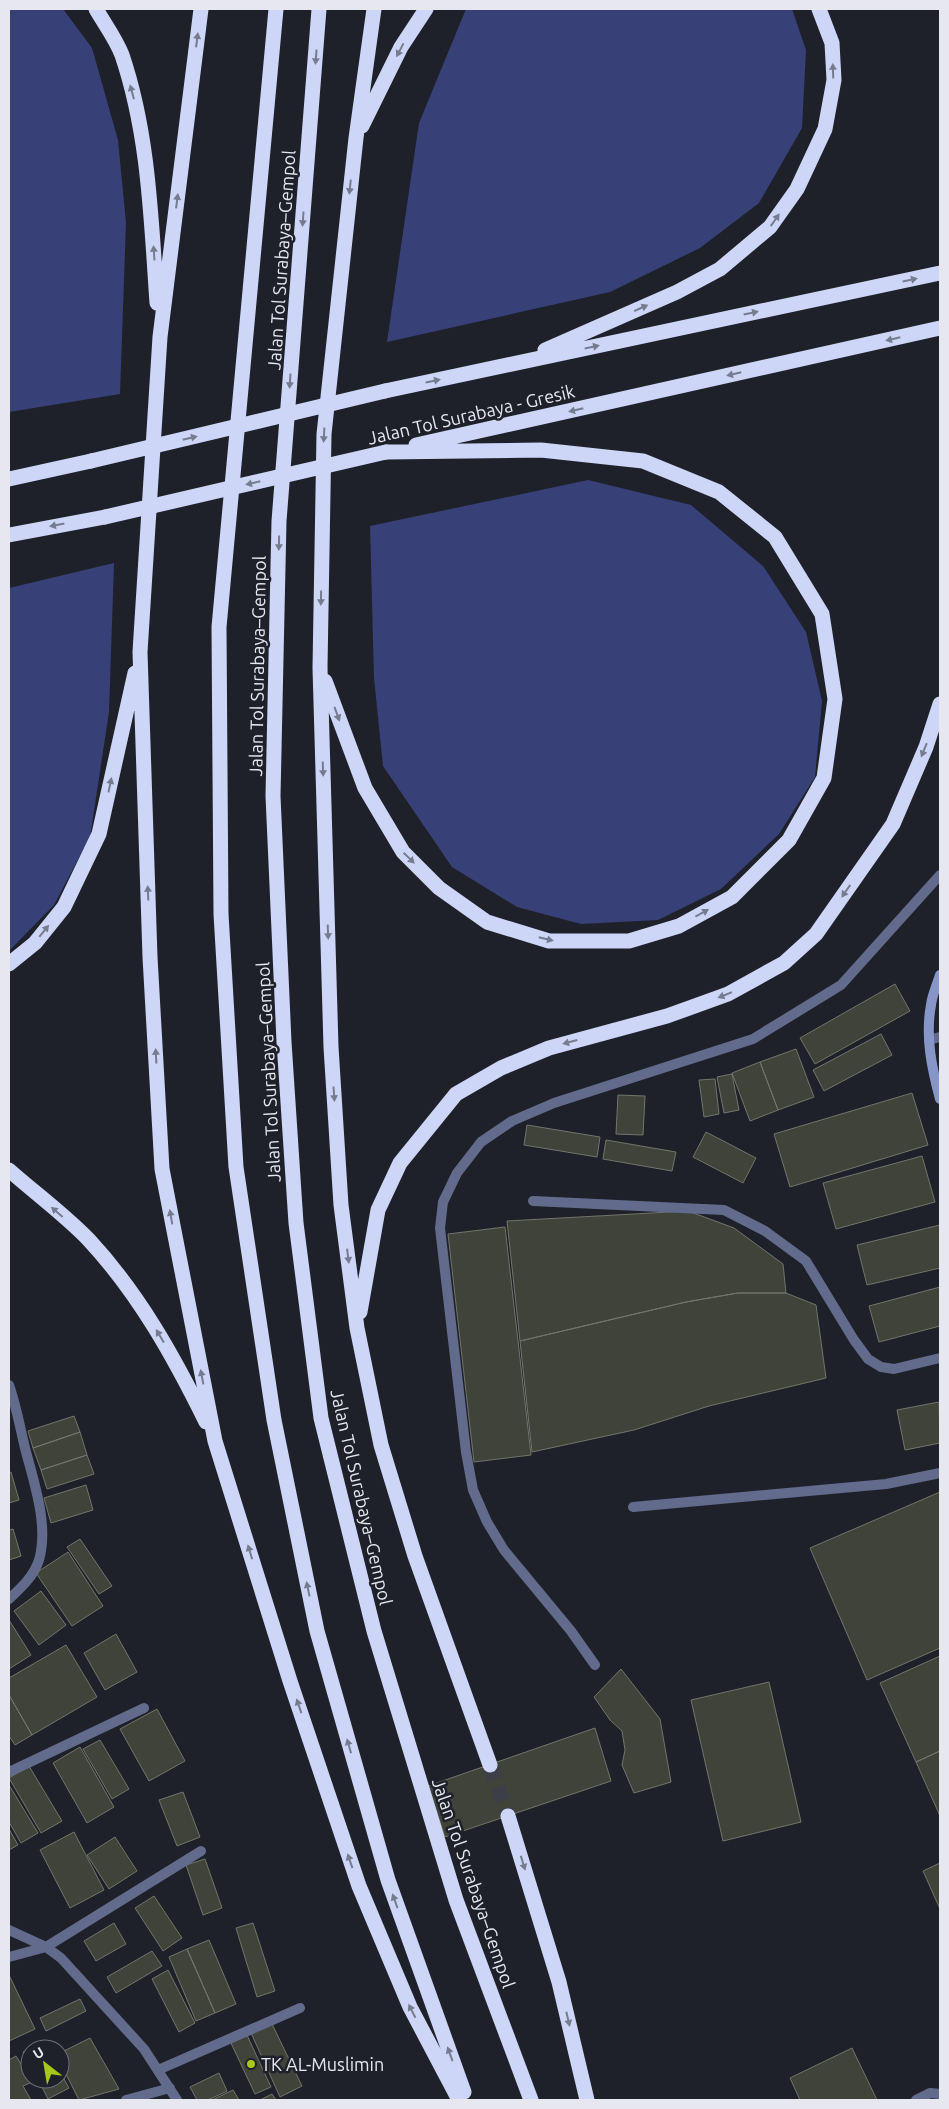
<svg xmlns="http://www.w3.org/2000/svg" width="949" height="2109" viewBox="0 0 949 2109" font-family="Ubuntu,sans-serif">
<style>
.green{fill:#374177}
.building{fill:#404339;stroke:#72756a}
.lines{fill:none;stroke-linecap:round;stroke-linejoin:round}
.motorway-tunnel{stroke:#3d3f48;stroke-width:15;stroke-dasharray:15 8;stroke-linecap:butt}
.service{stroke:#626b8b;stroke-width:10}
.minor{stroke:#626b8b;stroke-width:10}
.secondary{stroke:#8795c9;stroke-width:10}
.motorway{stroke:#cdd6f7;stroke-width:15}
.motorway-bridge{stroke:#cdd6f7;stroke-width:15}
.oneway{fill:#767c90}
.poi-dot{fill:#a9c71a;stroke:#1f212a;stroke-width:2}
.labels{text-anchor:middle;dominant-baseline:central;stroke-width:5;stroke-linejoin:round;paint-order:stroke}
.street-label{font-size:18px;fill:#e7e8ef;stroke:#1f212a}
.poi-label{font-size:18px;fill:#e7e8ef;stroke:#1f212a;text-anchor:start}
</style>
<rect width="100%" height="100%" fill="#1f212a"/>
<path class="green" d="M9 9H63L92 48 118 140 126 223 120 394 9 412Z
M466 9H792L806 50 802 128 759 203 700 248 610 292 387 342 419 123Z
M588 480 691 505 763 566 806 632 822 701 815 777 779 834 721 889 658 920 581 924 517 907 452 867 383 766 374 678 370 526Z
M114 563 109 712 90 837 54 905 9 951V588Z"/>
<path class="building" d="M895 984 910 1011 815 1064 800 1038Z
M881 1034 892 1055 824 1091 813 1070Z
M796 1049 814 1097 778 1110 760 1062Z
M760 1062 778 1110 750 1121 732 1073Z
M732 1074 739 1110 724 1113 717 1077Z
M715 1079 719 1114 704 1117 699 1080Z
M912 1093 928 1145 790 1187 774 1134Z
M618 1095 645 1096 643 1135 616 1134Z
M527 1125 600 1137 597 1157 524 1145Z
M706 1132 756 1158 743 1183 693 1157Z
M606 1140 676 1152 672 1171 603 1159Z
M922 1156 935 1202 836 1229 823 1183Z
M688 1211 734 1228 783 1264 786 1293H738L686 1302 520 1341 507 1221Z
M940 1225V1268L867 1285 857 1245Z
M505 1227 531 1455 474 1462 448 1234Z
M940 1287V1326L879 1342 869 1306Z
M738 1293H786L816 1305 826 1378 709 1406 634 1430 532 1452 520 1341 686 1302Z
M939 1402 940 1443 905 1450 897 1410Z
M74 1416 80 1432 33 1448 28 1431Z
M80 1432 87 1455 41 1470 33 1448Z
M87 1455 94 1474 47 1489 41 1470Z
M11 1472 19 1500 9 1503V1473Z
M86 1485 93 1510 51 1523 44 1498Z
M940 1492V1648L867 1680 810 1548Z
M13 1529 21 1556 9 1560V1530Z
M80 1539 112 1586 99 1594 67 1547Z
M68 1552 103 1606 72 1626 36 1573Z
M41 1591 66 1625 39 1645 14 1611Z
M9 1620 31 1655 9 1669Z
M116 1634 137 1672 105 1690 84 1653Z
M66 1645 97 1697 32 1735 9 1695V1678Z
M940 1656V1751L916 1762 880 1683Z
M621 1669 660 1719 671 1782 634 1793 622 1765 625 1750 622 1731 610 1720 594 1697Z
M769 1682 801 1822 723 1841 691 1700Z
M9 1695 32 1735 15 1745 9 1736Z
M157 1709 185 1761 149 1781 120 1729Z
M595 1728 611 1781 445 1837 428 1786Z
M100 1740 129 1789 112 1799 83 1749Z
M80 1747 114 1807 87 1823 53 1763Z
M940 1751V1816L916 1762Z
M29 1766 62 1821 41 1833 9 1778Z
M9 1785 38 1833 21 1843 9 1822Z
M183 1792 200 1837 177 1846 159 1800Z
M9 1829 18 1845 9 1850Z
M74 1832 104 1890 70 1908 40 1850Z
M115 1837 137 1871 109 1889 87 1855Z
M205 1859 222 1908 203 1915 186 1865Z
M940 1863V1909L923 1871Z
M154 1896 182 1938 163 1951 135 1908Z
M114 1923 126 1944 96 1961 84 1941Z
M253 1923 275 1991 257 1997 236 1928Z
M209 1940 236 2004 215 2013 187 1949Z
M187 1949 215 2013 196 2021 169 1957Z
M152 1951 162 1966 116 1993 107 1977Z
M168 1970 195 2023 179 2032 152 1979Z
M9 1975 35 2029 9 2041Z
M80 1999 86 2011 46 2031 40 2018Z
M272 2024 302 2086 280 2097 251 2033Z
M246 2033 271 2087 255 2094 230 2041Z
M90 2038 119 2089 79 2100 60 2062V2053Z
M44 2041 48 2049H30V2064L23 2052Z
M852 2048 877 2100H800L790 2078Z
M16 2056 32 2082 23 2086 31 2100H9V2060Z
M60 2072 69 2088 48 2099 38 2079H60Z
M219 2073 227 2091 208 2100H197L190 2087Z
M233 2090 239 2100H212Z
M272 2094 276 2100H260Z"/>
<g class="lines">
<path class="motorway-tunnel" d="M490 1765 508 1816"/>
<path class="service" d="M929 1040 940 1037
M533 1201 724 1210 765 1231 806 1261 854 1340 868 1359 881 1367 894 1369 940 1358
M633 1507 886 1484 940 1473
M595 1665 571 1631 504 1550 487 1522 473 1490 466 1452 440 1228 443 1202 457 1173 481 1142 512 1121 554 1103 753 1039 841 985 940 875
M916 2100 930 2093 940 2094"/>
<path class="minor" d="M9 1385C16 1405 20 1427 25 1448 34 1483 49 1525 39 1560 34 1576 21 1588 9 1599
M9 1772 144 1708
M9 1930 46 1947 61 1958 144 2049 177 2100
M9 1957 46 1947 201 1851
M158 2070 300 2008
M126 2100 170 2088"/>
<path class="secondary" d="M940 975C937 985 932 995 931 1005 925 1037 932 1069 940 1099"/>
<path class="motorway" d="M96 9C104 23 116 39 122 55 149 135 151 219 157 303
M201 9 160 337 140 652 150 957 162 1169 215 1441 290 1681 359 1886 410 2007 459 2100
M276 9 219 627 221 914 236 1167 274 1420 317 1631 388 1880 464 2092
M319 9 279 521 273 796 284 1042 296 1223 321 1418 374 1631 456 1900 531 2100
M374 9 356 138 324 434 320 668 331 1047 341 1205 357 1328 381 1445 415 1556 490 1765
M362 126 401 47 426 9
M545 350 677 292 720 269 770 227 797 189 825 129 834 80 832 43 819 9
M385 391 940 273
M416 445 940 328
M9 479 91 461
M9 535 105 517
M325 681 365 788 403 852 439 888 487 922 549 941H629L679 926 732 897 789 840 824 778 835 699 822 614 775 537 719 492 643 461 541 450 386 452
M9 964 35 943 64 907 99 834 135 673
M9 1170C35 1193 65 1215 89 1240 139 1294 174 1357 206 1422
M360 1312 378 1210 400 1163 456 1094 501 1068 549 1048 667 1016 728 994 784 963 816 934 893 824 926 747 940 704
M508 1816 559 1982 587 2100"/>
<path class="motorway-bridge" d="M91 461 385 391
M105 517 386 452"/>
</g>
<defs><path id="oneway-solid" d="M-6-.8H1V-3.2L6.5 0L1 3.2V.8H-6Z" transform="scale(1.25)"/></defs>
<g class="oneway">
<use href="#oneway-solid" transform="translate(197 40) rotate(-83)"/>
<use href="#oneway-solid" transform="translate(400 50) rotate(118)"/>
<use href="#oneway-solid" transform="translate(316 57) rotate(94)"/>
<use href="#oneway-solid" transform="translate(833 71) rotate(-92)"/>
<use href="#oneway-solid" transform="translate(132 92) rotate(-105)"/>
<use href="#oneway-solid" transform="translate(350 187) rotate(96)"/>
<use href="#oneway-solid" transform="translate(177 201) rotate(-83)"/>
<use href="#oneway-solid" transform="translate(303 219) rotate(94)"/>
<use href="#oneway-solid" transform="translate(775 220) rotate(-55)"/>
<use href="#oneway-solid" transform="translate(154 253) rotate(-94)"/>
<use href="#oneway-solid" transform="translate(910 280) rotate(-12)"/>
<use href="#oneway-solid" transform="translate(641 308) rotate(-24)"/>
<use href="#oneway-solid" transform="translate(751 313) rotate(-12)"/>
<use href="#oneway-solid" transform="translate(893 339) rotate(167)"/>
<use href="#oneway-solid" transform="translate(592 347) rotate(-12)"/>
<use href="#oneway-solid" transform="translate(734 374) rotate(167)"/>
<use href="#oneway-solid" transform="translate(290 381) rotate(94)"/>
<use href="#oneway-solid" transform="translate(433 381) rotate(-12)"/>
<use href="#oneway-solid" transform="translate(576 410) rotate(167)"/>
<use href="#oneway-solid" transform="translate(324 435) rotate(93)"/>
<use href="#oneway-solid" transform="translate(190 438) rotate(-13)"/>
<use href="#oneway-solid" transform="translate(253 483) rotate(167)"/>
<use href="#oneway-solid" transform="translate(57 525) rotate(169)"/>
<use href="#oneway-solid" transform="translate(279 543) rotate(91)"/>
<use href="#oneway-solid" transform="translate(321 598) rotate(91)"/>
<use href="#oneway-solid" transform="translate(337 714) rotate(70)"/>
<use href="#oneway-solid" transform="translate(924 750) rotate(112)"/>
<use href="#oneway-solid" transform="translate(323 769) rotate(88)"/>
<use href="#oneway-solid" transform="translate(110 785) rotate(-78)"/>
<use href="#oneway-solid" transform="translate(409 858) rotate(44)"/>
<use href="#oneway-solid" transform="translate(846 891) rotate(125)"/>
<use href="#oneway-solid" transform="translate(148 893) rotate(-92)"/>
<use href="#oneway-solid" transform="translate(702 913) rotate(-29)"/>
<use href="#oneway-solid" transform="translate(44 931) rotate(-51)"/>
<use href="#oneway-solid" transform="translate(328 932) rotate(88)"/>
<use href="#oneway-solid" transform="translate(546 939) rotate(13)"/>
<use href="#oneway-solid" transform="translate(725 995) rotate(158)"/>
<use href="#oneway-solid" transform="translate(570 1042) rotate(165)"/>
<use href="#oneway-solid" transform="translate(156 1056) rotate(-93)"/>
<use href="#oneway-solid" transform="translate(334 1094) rotate(86)"/>
<use href="#oneway-solid" transform="translate(57 1212) rotate(-139)"/>
<use href="#oneway-solid" transform="translate(171 1217) rotate(-100)"/>
<use href="#oneway-solid" transform="translate(348 1256) rotate(83)"/>
<use href="#oneway-solid" transform="translate(160 1336) rotate(-121)"/>
<use href="#oneway-solid" transform="translate(202 1377) rotate(-101)"/>
<use href="#oneway-solid" transform="translate(250 1552) rotate(-107)"/>
<use href="#oneway-solid" transform="translate(308 1589) rotate(-102)"/>
<use href="#oneway-solid" transform="translate(299 1706) rotate(-109)"/>
<use href="#oneway-solid" transform="translate(349 1746) rotate(-106)"/>
<use href="#oneway-solid" transform="translate(350 1861) rotate(-109)"/>
<use href="#oneway-solid" transform="translate(523 1863) rotate(73)"/>
<use href="#oneway-solid" transform="translate(395 1901) rotate(-110)"/>
<use href="#oneway-solid" transform="translate(412 2011) rotate(-117)"/>
<use href="#oneway-solid" transform="translate(568 2019) rotate(77)"/>
<use href="#oneway-solid" transform="translate(450 2054) rotate(-110)"/>
</g>
<circle class="poi-dot" cx="251" cy="2064" r="5"/>
<g class="labels">
<g class="street-label">
<text transform="translate(281 260) rotate(-86)">Jalan Tol Surabaya–Gempol</text>
<text transform="translate(471 414) rotate(-13)">Jalan Tol Surabaya - Gresik</text>
<text transform="translate(257 666) rotate(-89)">Jalan Tol Surabaya–Gempol</text>
<text transform="translate(268 1072) rotate(-93)">Jalan Tol Surabaya–Gempol</text>
<text transform="translate(362 1497) rotate(77)">Jalan Tol Surabaya–Gempol</text>
<text transform="translate(474 1883) rotate(71)">Jalan Tol Surabaya–Gempol</text>
</g>
<g class="poi-label">
<text x="261" y="2064">TK AL-Muslimin</text>
</g>
</g>
<rect width="949" height="2109" fill="none" stroke="#e7e8ef" stroke-width="20"/>
<g transform="translate(45 2064) rotate(329)"><circle r="24" fill="#1f212a" stroke="#6f7179"/>
<path d="M0-4L9 19L0 12L-9 19Z" fill="#a9c71a"/>
<text y="-8" font-size="14" font-weight="bold" text-anchor="middle" fill="#e7e8ef">U</text>
</g>
</svg>
